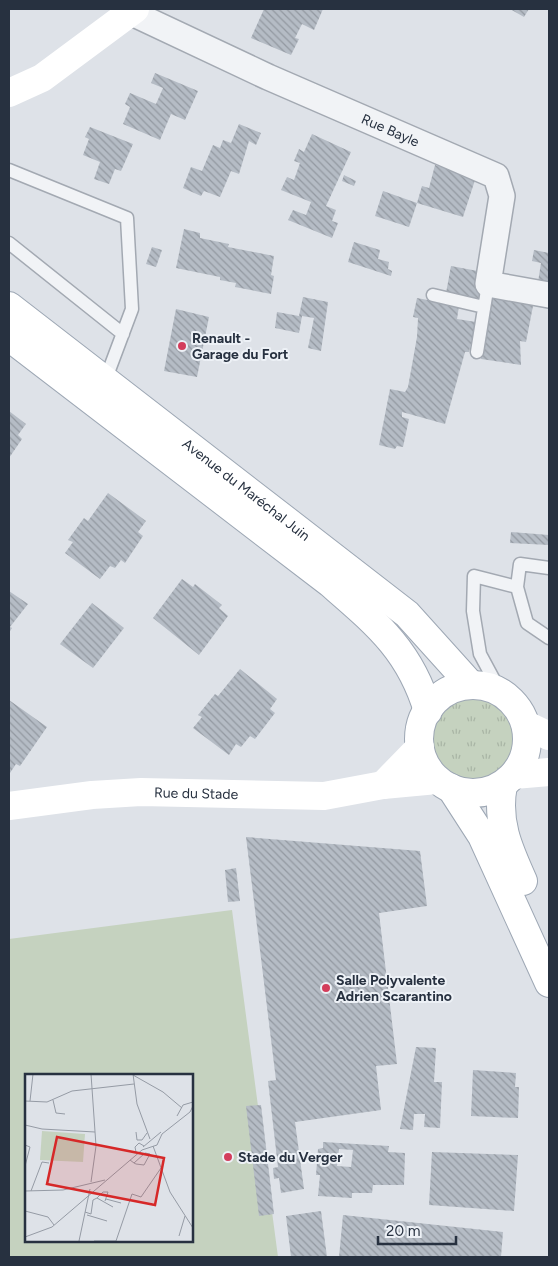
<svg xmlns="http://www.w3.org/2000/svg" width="558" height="1266" viewBox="0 0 558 1266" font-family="Figtree,sans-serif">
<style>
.grass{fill:url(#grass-tufts)}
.green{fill:#c5d2bf;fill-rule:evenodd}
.building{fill:url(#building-back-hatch);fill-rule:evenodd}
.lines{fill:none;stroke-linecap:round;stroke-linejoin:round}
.lane-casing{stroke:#a3a9b2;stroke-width:15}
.street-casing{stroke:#a3a9b2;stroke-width:28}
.primary-casing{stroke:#9da7b4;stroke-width:30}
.lane{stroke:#f1f3f6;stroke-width:12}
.street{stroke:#f1f3f6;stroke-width:25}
.secondary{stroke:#fff;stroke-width:28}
.primary{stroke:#fff;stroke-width:28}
.poi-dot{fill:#d33d5b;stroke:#edf1f6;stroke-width:2}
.labels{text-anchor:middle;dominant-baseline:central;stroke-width:4;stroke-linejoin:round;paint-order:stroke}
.street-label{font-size:14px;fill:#273140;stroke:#edf1f6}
.poi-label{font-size:14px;font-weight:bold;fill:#273140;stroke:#edf1f6;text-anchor:start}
.inset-road{fill:none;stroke:#959ba5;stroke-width:1}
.view{fill:#d62828;fill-opacity:0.15;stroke:#d62828;stroke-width:2.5}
.inset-edge{fill:none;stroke:#273140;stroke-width:2.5}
</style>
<defs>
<pattern id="grass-tufts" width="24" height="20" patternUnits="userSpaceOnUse" patternTransform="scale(1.25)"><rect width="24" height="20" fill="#c5d2bf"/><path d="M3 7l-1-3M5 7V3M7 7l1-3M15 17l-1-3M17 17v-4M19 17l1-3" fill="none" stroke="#a9b5a5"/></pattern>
<pattern id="building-back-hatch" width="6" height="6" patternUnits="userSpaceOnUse" patternTransform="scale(1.25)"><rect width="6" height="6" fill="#b5bcc5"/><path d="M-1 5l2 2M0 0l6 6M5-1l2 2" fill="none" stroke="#9399a1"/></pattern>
</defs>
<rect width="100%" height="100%" fill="#dee2e8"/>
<path class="grass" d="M471 685C503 688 530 709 527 744 526 749 525 758 522 762 511 777 483 798 464 793 454 790 441 778 432 772 409 756 421 712 439 697 449 690 459 688 471 685Z"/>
<path class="green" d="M232 910 278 1257H9V939ZM26 1075H191V1240H26Z"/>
<path class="building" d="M264 9H323L314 30 302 24 295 38 299 39 291 55 251 38Z
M510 9H529L524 17Z
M155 73 198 91 185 120 171 114 160 140 123 124 130 107 125 104 130 93 156 104 163 88 151 83Z
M239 124 261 133 256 145 249 141 239 174 231 171 220 197 204 191 201 196 183 188 191 167 202 171 213 145 220 148 223 140 231 143Z
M90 127 133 144 121 171 115 169 109 184 94 179 100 162 83 155 89 139 85 137Z
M312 134 351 152 326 206 336 210 332 221 338 223 332 238 288 220 293 210 306 215 311 202 281 190 287 177 294 180 300 163 294 161 299 149 304 152Z
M435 165 476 177 463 217 417 203 422 186 429 188Z
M344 175 356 181 354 186 342 181Z
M383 191 417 203 409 227 375 216Z
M184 229 200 233V238L229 244 228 247 274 256 271 275 274 276 271 294 235 287 236 283 220 280V277L176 268Z
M354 242 380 250 378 259 389 262 388 269 392 271 391 276 348 262Z
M152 247 162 250 156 267 146 264Z
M534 250 549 253V284L538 282 541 263 532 261Z
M451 266 483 272 479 299 446 293Z
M492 291 534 301 526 342 520 341 521 365 481 359Z
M303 297 328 302 321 351 308 348 314 318 302 316 299 333 275 328 277 312 299 316Z
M417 298 459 306 457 319 476 322 469 352H465L445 424 402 412V417L409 419 403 447 397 446 395 449 379 445 390 389 405 392 408 387 417 337 418 318 413 317Z
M176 309 209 317 197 377 164 371Z
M9 411 26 424 18 435 22 439 9 458Z
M108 493 146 521 138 532 143 536 125 563 121 560 115 568 110 566 100 579 65 553 73 542 68 540 84 518 88 521Z
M511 532 549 535V545L510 543Z
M182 579 193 587 195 584 222 605 219 608 228 616 199 655 153 618Z
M9 591 28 604 10 627 12 628 9 633Z
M92 603 124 628 93 668 60 644Z
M240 669 277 699 270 709 275 713 255 739 250 736 241 747 236 744 229 755 193 728 202 717 198 715 215 694 218 696Z
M9 700 47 727 20 766 16 764 10 773Z
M246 837 420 851 427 906 379 913 397 1064 376 1066 381 1110 295 1122 304 1189 281 1193 279 1178 274 1179 273 1168 278 1167 268 1081 276 1080Z
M236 868 240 901 228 902 225 870Z
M416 1047 436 1048 434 1082H442L440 1128 424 1127 425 1114H414L413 1130 400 1129Z
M473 1070 516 1073 515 1087H519L518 1118 471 1116Z
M261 1105 274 1214 259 1216 246 1106Z
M323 1142 389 1146 388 1152 405 1153 404 1185H373L372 1193H352V1198L318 1196 320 1175H316L318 1149 323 1148ZM339 1149 353 1150 351 1167 337 1166Z
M432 1152 518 1155 514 1211 429 1205Z
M321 1211 327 1257H291L286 1216Z
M343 1215 503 1232 501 1257H339Z"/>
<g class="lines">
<g class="lane-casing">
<path id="lane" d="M9 170 127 218 132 309 105 381
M9 243 123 334
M433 295 484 307
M477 352 488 284
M549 568 520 564 517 587 527 623 549 638
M501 693 480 654 473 611 474 576 517 587"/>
</g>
<g class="street-casing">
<g id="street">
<path id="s1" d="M130 12 268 77 496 176 502 196 488 284 549 295"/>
</g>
</g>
<g class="primary-casing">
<g id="primary">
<path id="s3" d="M9 306 407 614 471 685"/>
<path d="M9 337 330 583C376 623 410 650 428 711"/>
<circle cx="473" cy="739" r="54"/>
<path d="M503 785C496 821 508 848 523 881"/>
<path d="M451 788 482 836 549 983"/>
</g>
</g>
<use href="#lane" class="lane"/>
<use href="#street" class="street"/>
<g class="secondary">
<path d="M9 93 42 78 135 9"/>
<path d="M526 725 549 736"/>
<path d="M514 775 549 772"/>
<path d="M383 785 420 747"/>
<path id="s2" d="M9 806 92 795 141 792 324 796 383 785 437 780"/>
</g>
<use href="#primary" class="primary"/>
</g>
<g class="poi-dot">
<circle cx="182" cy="346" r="5"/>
<circle cx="326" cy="988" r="5"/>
<circle cx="228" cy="1157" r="5"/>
</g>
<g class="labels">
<g class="street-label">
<text stroke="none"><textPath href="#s1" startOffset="286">Rue Bayle</textPath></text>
<text stroke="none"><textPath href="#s3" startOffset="300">Avenue du Maréchal Juin</textPath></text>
<text stroke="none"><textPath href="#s2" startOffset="188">Rue du Stade</textPath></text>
</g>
<g class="poi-label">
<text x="192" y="338">Renault -<tspan x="192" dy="16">Garage du Fort</tspan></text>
<text x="336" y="980">Salle Polyvalente<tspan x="336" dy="16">Adrien Scarantino</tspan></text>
<text x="238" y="1157">Stade du Verger</text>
</g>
</g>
<g transform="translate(25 1074)">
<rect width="168" height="168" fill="#dee2e8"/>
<path d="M17 57 60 60 58 88 15 86Z" fill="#c5d2bf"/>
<path class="inset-road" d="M108 0 112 30 125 65M108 1 138 18 157 34M28 26 31 39 40 40M0 27 22 28 47 17 109 10M5 27 8 0M152 42 158 31 168 28M0 51 17 55 70 58M111 58 112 66H117L122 59M0 71 5 73 0 92M128 72 145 118 168 154M118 73 136 58M111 78 110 73 114 69 119 72M105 86 109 89 111 90 119 91 125 80 120 79 109 89M66 108 71 72 66 0M0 117 38 116 80 106M6 117 17 88 24 89M81 125 96 129M80 127 83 118H78L72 124 88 133M0 137 23 143 29 151M60 138 66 140 68 126 72 124M62 141 82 147M154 162 160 142M0 163 27 153 117 76 132 71 137 60 165 38 168 32M54 167 65 115M69 167H91L107 120 116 123 136 94"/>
<path class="view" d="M32 63 139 84 130 131 22 110Z"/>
<rect width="168" height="168" class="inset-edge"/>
</g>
<rect width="558" height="1266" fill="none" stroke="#273140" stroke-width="20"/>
<path d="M378 1236v8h78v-8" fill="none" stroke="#273140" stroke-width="2.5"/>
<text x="386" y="1236" font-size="15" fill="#273140" stroke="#edf1f6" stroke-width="4" paint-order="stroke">20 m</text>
</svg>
